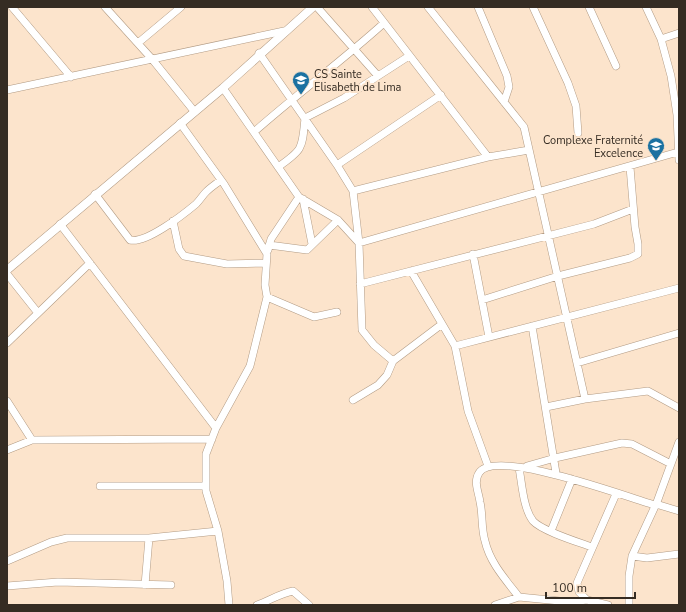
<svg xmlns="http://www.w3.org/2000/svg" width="686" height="612" viewBox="0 0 686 612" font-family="'Nunito Sans',sans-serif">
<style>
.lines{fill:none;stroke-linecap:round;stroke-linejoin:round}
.minor-casing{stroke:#b29b84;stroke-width:8}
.tertiary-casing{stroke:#b29b84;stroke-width:9}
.minor{stroke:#fff;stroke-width:7}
.tertiary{stroke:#fff;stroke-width:8}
.labels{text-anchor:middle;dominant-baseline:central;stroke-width:4;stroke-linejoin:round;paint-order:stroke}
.poi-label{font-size:11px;fill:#352c23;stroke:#fce4cc;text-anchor:start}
</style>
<rect width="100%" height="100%" fill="#fce4cc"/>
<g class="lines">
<g class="minor-casing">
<path id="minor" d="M12 7 71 77
M105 7 152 59 194 111
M317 7 378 76
M372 7 488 157
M428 7 524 127 585 399
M478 7 507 76 509 87 504 102
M533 7 568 83 576 106 578 133
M589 7 616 66
M646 7 661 39 671 76 677 115 679 160
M661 39 679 33
M138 43 181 7
M259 53 337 165 353 191 359 243 362 330 374 345 393 361
M223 88 299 197 338 220 359 243
M7 90 284 31
M180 123 224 184 267 254 265 285 267 297 250 366 216 428 206 454V491L218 531 227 581 229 605
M254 132C297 94 342 61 384 23
M337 165 441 95
M278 167C304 149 302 148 305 118L344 98 409 56
M353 191 488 157 529 150
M95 194 130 240C146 244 184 214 196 204 200 200 203 195 206 192 211 187 216 184 221 180
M303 199 312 244
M173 221 179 249 184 256 227 264 266 263
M60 224 216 428
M359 243 678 152
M269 245 307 250 338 220
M268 250 271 239 299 197
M473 254 489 337
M411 271 455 346 468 411 488 466
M7 274 38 313
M360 284 594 224 633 209
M267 297 314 317 337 312
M482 300 558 276 630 258 638 254V244L635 227 630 167
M532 326 556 473
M7 343 90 263
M455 346 679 288
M577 363 679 333
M353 400 378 385 387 375 393 361 442 324
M7 401 32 440
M546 407 585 399 648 391 679 408
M7 450 32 440 212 439
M527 466 555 458 622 443 632 444 671 464
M519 468C522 483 523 508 533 521 542 531 578 542 592 547
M100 486H206
M656 504 679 511
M551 531 572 479
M632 556 647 558 679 554
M7 561 51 542 67 538H149L218 531
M145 585 149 538
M7 586 58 582 171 585
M519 597C506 580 490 563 485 541 481 528 483 515 480 502 479 493 473 482 479 473 494 447 629 498 655 505
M587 600 579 592 577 583 616 494
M257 605C269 601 281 593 293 591L309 605
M495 605 519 597 570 602 587 600 608 605
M629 605V576L632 556 657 502 679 442"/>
</g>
<g class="tertiary-casing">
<path id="tertiary" d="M7 270 223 88 313 7"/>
</g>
<use href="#minor" class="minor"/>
<use href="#tertiary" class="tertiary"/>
</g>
<defs>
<g id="school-pin" transform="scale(0.9)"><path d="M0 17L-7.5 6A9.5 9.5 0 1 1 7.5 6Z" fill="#1b71a1" stroke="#fce4cc"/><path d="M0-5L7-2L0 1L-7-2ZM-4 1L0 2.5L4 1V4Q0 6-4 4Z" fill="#fff"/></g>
</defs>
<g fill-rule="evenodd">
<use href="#school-pin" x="301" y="80"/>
<use href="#school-pin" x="656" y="146"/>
</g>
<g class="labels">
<g class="poi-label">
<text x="314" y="74">CS Sainte<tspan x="314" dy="13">Elisabeth de Lima</tspan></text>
<text x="643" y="140" text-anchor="end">Complexe Fraternité<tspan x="643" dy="13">Excelence</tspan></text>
</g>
</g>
<rect width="686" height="612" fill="none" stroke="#352c23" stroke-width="16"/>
<path d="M546 592v6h89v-6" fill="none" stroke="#352c23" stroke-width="2"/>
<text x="552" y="592" font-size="12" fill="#352c23" stroke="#fce4cc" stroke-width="3" paint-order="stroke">100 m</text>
</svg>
